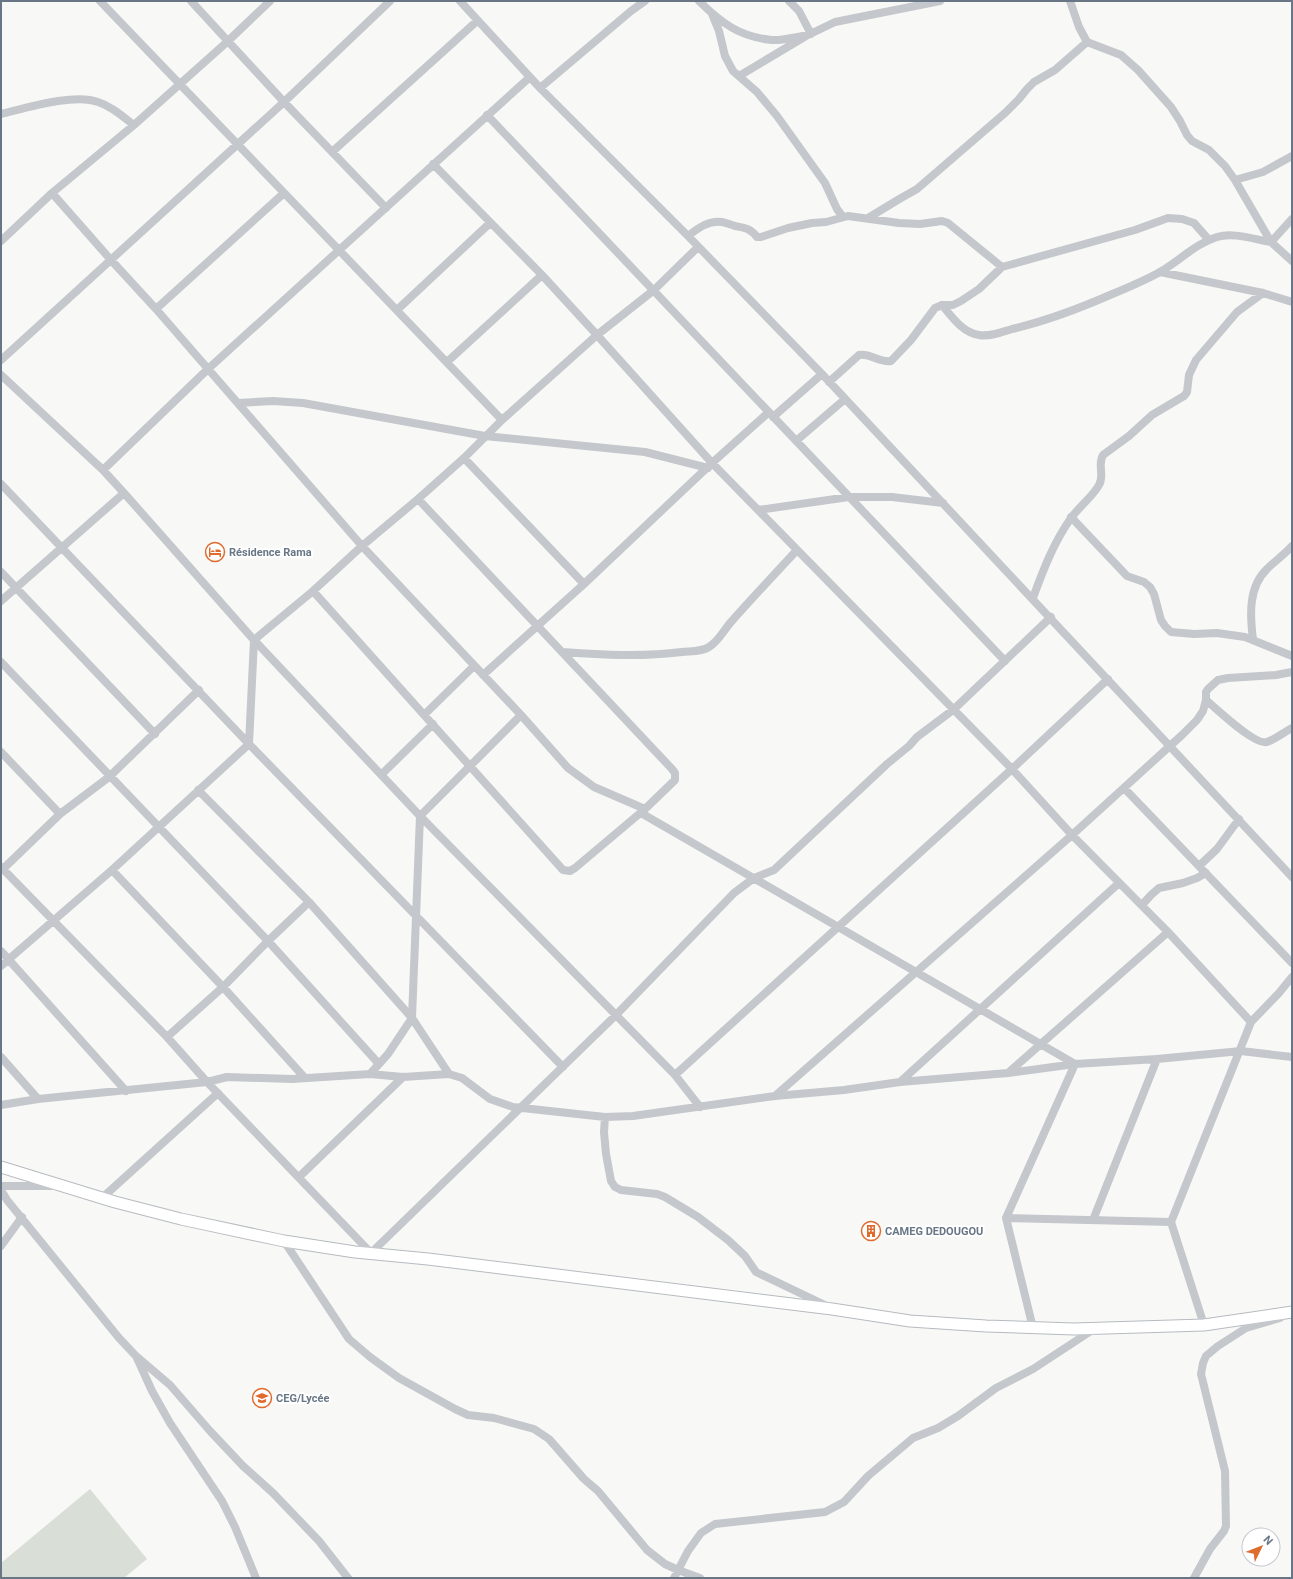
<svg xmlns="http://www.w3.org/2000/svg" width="1293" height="1579" viewBox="0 0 1293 1579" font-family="Roboto,sans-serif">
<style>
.green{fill:#d9dfd7}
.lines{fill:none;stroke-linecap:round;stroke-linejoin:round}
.secondary-casing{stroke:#b6bbc0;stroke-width:13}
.street{stroke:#c4c7cb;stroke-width:8}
.secondary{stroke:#fff;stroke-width:11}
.labels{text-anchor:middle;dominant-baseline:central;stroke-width:4;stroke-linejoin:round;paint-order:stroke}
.poi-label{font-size:11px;font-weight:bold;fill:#687686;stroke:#fff;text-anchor:start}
</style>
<rect width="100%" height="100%" fill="#f8f8f6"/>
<path class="green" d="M90 1489 147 1559 124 1578H1V1563Z"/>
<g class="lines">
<g class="secondary-casing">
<path id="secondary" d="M1 1167 115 1202 181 1219 284 1241 355 1252 428 1259 832 1309 910 1321 986 1326 1074 1329 1204 1325 1292 1312"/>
</g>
<path class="street" d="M100 1 502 420
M191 1 284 102 386 208
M460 1 540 88 688 236 822 374 1292 877
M699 1C721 23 740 37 772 40 782 41 794 37 803 36
M789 1 799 11 811 34
M712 14 719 31 725 56 733 71 757 92 777 116 825 183 837 209 843 217
M1087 42 1121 55 1138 70 1171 107 1180 121 1187 135 1192 141 1209 150 1225 166 1235 180 1271 242 1292 261
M739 76 806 36 835 22 940 1
M540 88 631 11 645 1
M1 114C26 108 74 93 98 102 111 106 122 116 134 125
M487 115 1005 661
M332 152 477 21
M433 164 542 275 597 335 654 290 698 247
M1235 180 1263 172 1292 156
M52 193 111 260 156 309 362 546 521 715 568 768 594 787 645 809
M868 218 901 198 917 189 1005 113 1019 99 1027 89 1034 82 1055 70 1087 42 1079 27 1070 1
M688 236C698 228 709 220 722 222 727 223 731 225 735 226 745 228 750 228 757 237H761L788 228 812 223 826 222 848 216 899 223 920 224 942 221 948 223 1002 267
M1 241 52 193 134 125 227 42 270 1
M1271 242 1292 219
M1160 272 1263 293 1292 302
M942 305C952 317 963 333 979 335 990 337 1002 332 1012 329 1046 321 1078 309 1110 295 1127 288 1144 281 1160 272 1179 261 1195 244 1217 237 1233 232 1253 239 1271 242
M156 309 284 193
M397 310 490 223
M1 360 284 102 390 1
M447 362 542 275
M1 375 103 470 124 493
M829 382 859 355C871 353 879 363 891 361L911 340 935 308 942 305H953L961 301 979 289 1002 267 1135 230 1168 218 1182 219 1194 223 1209 240
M238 403 273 401 303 403 485 436 645 452 708 468
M773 417 822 374
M796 441 845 399
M464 458 584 584
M103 470 208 369 530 77
M1 484 249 744 563 1067
M758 510 849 497H892L943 503
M1071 517 1127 576 1144 582 1150 587 1154 594 1161 620 1165 626 1171 632 1194 634 1217 633 1245 637 1292 656
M1 572 155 734
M313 591 563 870 570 871 575 868 645 809 675 780V773L672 769 418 499
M1033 598C1043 570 1054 542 1071 518 1079 507 1094 495 1099 485 1105 475 1097 465 1103 455L1129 436 1152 415 1184 396 1187 392 1189 375 1196 360 1237 312 1263 293
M1 601 124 493 254 640 249 744 112 870 1 966
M1253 639C1250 616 1248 587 1267 569 1275 561 1284 555 1292 546
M563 652C603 655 642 657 682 652 691 651 701 652 709 647 718 642 724 630 731 622 752 598 775 574 797 550
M1 662 268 941 379 1064 370 1074
M483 675 584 584 712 463 769 412
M1206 700C1217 709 1255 746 1267 742 1276 739 1284 732 1292 728
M424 715 474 666
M521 715 420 816 675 1075 700 1107
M1 752 60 814
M382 774 433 724
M1124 788 1292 963
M198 790 309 902 412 1018 388 1054 379 1064
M641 813 1075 1064 1006 1218 1033 1328
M1199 866 1217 849 1239 819
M1 867 167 1037 207 1082 371 1253 615 1016 734 893 754 878 774 870 887 764 909 746 917 737 953 710 1051 617
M3 869 60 814 109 777 199 690
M112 870 223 987 304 1077
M1142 905 1151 895 1159 888 1183 883 1197 878 1206 873
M1 951 126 1091
M167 1037 223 987 268 941 309 902
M1 1057 38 1099
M1008 1073 1168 932
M449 1074 412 1018 420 816 254 640 313 591 362 546 418 499 464 458 502 420 597 335 712 463 1012 769 1072 835 1168 932 1251 1022
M675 1075 1012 769 1108 679
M900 1082 1119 883
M775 1096 1072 835 1182 735 1197 720 1203 711 1206 700V692L1208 689 1218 680 1228 678 1276 675 1292 672
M1 1105 38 1099 207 1082 227 1077 292 1079 370 1074 403 1077 449 1074 462 1078 490 1099 513 1107 605 1117 633 1116 775 1096 844 1090 900 1082 1008 1073 1075 1064 1157 1059 1241 1051 1292 1057
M605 1117 604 1132 606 1154 611 1181 615 1187 621 1190 657 1194 665 1197 698 1217 728 1240 745 1256 756 1272 827 1306
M299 1177 403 1077
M1 1186H54
M1 1190 7 1200 119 1338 136 1356 170 1385 210 1431 243 1466 273 1493 319 1541 348 1578
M102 1198 218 1093
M1006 1218 1171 1222
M1093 1220 1157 1059
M284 1241 349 1339 370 1357 399 1378 455 1409 468 1415 494 1418 534 1429 549 1439 584 1479 598 1491 647 1550 665 1564 678 1570 700 1578
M1 1246 22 1217
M1204 1325 1171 1222 1251 1022 1279 993 1292 977
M137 1358 152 1391 170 1423 222 1501 235 1527 256 1578
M674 1578 688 1551 701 1533 715 1524 825 1512 844 1502 868 1476 913 1438 938 1428 958 1416 996 1388 1033 1369 1091 1331H1096
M1194 1578 1210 1549 1224 1531 1226 1526 1225 1471 1201 1374 1203 1363 1206 1356 1218 1346 1246 1328 1280 1318"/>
<use href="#secondary" class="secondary"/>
</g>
<defs>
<g id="hotel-ring" transform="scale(1)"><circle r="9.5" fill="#fff" stroke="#df6b2f" stroke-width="1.5"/><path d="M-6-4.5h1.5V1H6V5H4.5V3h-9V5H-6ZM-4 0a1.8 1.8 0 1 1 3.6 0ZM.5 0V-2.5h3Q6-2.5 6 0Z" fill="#df6b2f"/></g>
<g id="building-ring" transform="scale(1)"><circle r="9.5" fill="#fff" stroke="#df6b2f" stroke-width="1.5"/><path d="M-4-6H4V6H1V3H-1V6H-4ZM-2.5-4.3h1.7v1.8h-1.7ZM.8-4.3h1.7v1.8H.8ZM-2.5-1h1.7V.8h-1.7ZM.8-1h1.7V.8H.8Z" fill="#df6b2f"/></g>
<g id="school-ring" transform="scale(1)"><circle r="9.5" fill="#fff" stroke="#df6b2f" stroke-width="1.5"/><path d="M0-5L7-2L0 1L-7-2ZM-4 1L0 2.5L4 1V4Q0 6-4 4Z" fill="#df6b2f"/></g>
</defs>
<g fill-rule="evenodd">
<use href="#hotel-ring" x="215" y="552"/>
<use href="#building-ring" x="871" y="1231"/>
<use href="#school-ring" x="262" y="1398"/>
</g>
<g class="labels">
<g class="poi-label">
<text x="229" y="552">Résidence Rama</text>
<text x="885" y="1231">CAMEG DEDOUGOU</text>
<text x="276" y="1398">CEG/Lycée</text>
</g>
</g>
<rect width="1293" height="1579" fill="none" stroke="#687686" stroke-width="4"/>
<g transform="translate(1261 1547) rotate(47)"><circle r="19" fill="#ffffff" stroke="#c3c8cf"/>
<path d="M0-3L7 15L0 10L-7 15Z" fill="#df6b2f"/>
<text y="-6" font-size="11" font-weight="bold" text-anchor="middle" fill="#687686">N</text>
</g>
</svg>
